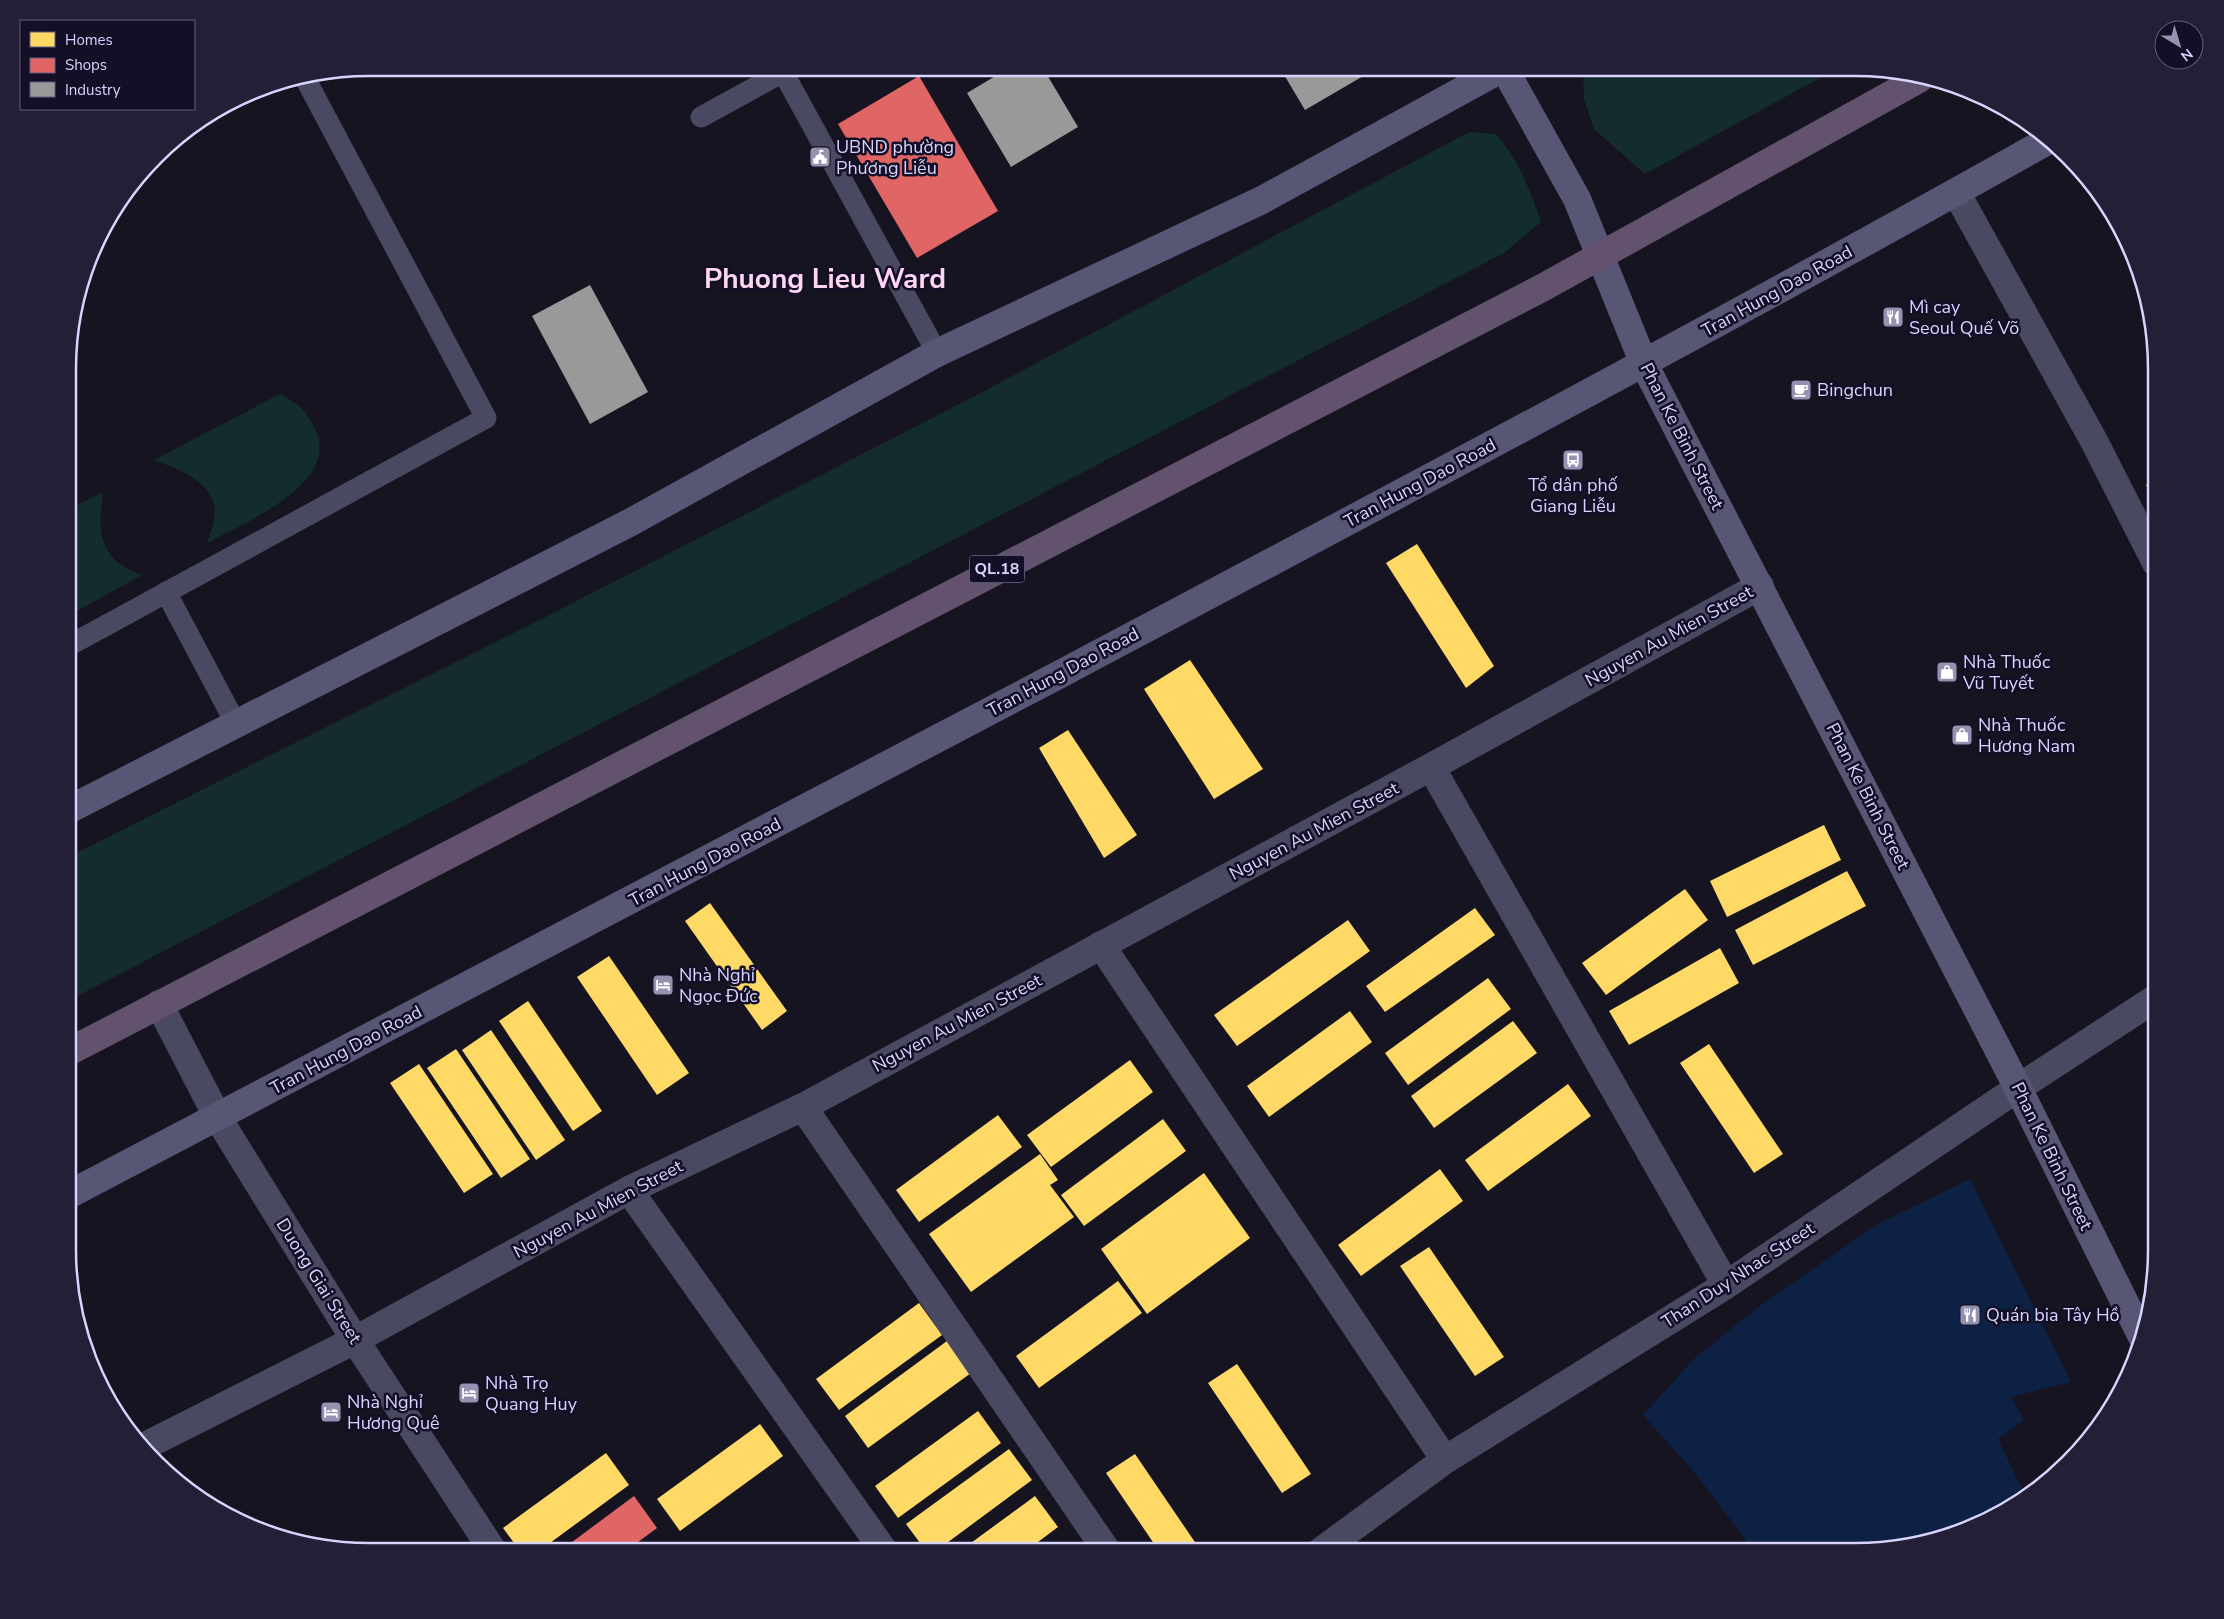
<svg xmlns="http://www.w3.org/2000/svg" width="2224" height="1619" viewBox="0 0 2224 1619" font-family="'Nunito Sans',sans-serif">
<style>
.green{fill:#132c2d}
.water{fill:#0d2144}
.homes{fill:#ffd966}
.shops{fill:#e06666}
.industry{fill:#999}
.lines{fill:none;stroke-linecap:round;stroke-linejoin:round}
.service{stroke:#4a4962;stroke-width:21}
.minor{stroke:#4a4962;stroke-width:28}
.tertiary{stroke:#4a4962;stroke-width:28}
.secondary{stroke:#575674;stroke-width:28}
.trunk{stroke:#62526e;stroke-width:28}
.labels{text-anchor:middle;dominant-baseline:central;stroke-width:5;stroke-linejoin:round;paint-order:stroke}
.shield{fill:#130f26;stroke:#9e99be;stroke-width:1}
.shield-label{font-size:16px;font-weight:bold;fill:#d9d4ff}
.poi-label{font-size:18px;fill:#d9d4ff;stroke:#130f26;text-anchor:start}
.street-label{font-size:18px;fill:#d9d4ff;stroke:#130f26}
.town-label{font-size:28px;font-weight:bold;fill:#ffd6f0;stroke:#130f26}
.rim{fill:none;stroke:#d9d4ff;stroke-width:2.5}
</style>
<rect width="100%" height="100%" fill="#161421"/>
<path class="green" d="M1588 68H1838L1645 174 1594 129 1584 99 1583 73Z
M1469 132 1496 134C1520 162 1529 188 1541 222L1504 253 70 1000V856L561 609 973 397Z
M280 394C299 404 307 411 316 431 340 484 242 524 207 543 211 531 218 514 213 501 204 478 175 468 154 460Z
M103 492C97 534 99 559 142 575L70 615V509Z"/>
<path class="water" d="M1970 1179 2071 1382 2011 1397 2024 1420 1998 1439 2025 1495C2013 1504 2000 1515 1987 1521 1912 1555 1834 1551 1754 1551L1695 1473 1643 1415 1695 1358 1761 1305 1879 1223Z"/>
<path class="homes" d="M2156 479V502L2146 485Z
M1417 544 1494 666 1466 688 1386 563Z
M1190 660 1263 769 1214 799 1144 689Z
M1068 730 1137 835 1104 858 1039 748Z
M1824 825 1841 860 1727 917 1710 881Z
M1847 871 1866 906 1753 965 1735 930Z
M1685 889 1708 920 1606 995 1582 963Z
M710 903 787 1011 762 1030 685 921Z
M1475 908 1495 935 1385 1012 1366 986Z
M1348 920 1370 951 1237 1046 1214 1015Z
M1720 948 1739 983 1629 1045 1609 1011Z
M609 956 689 1073 657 1095 577 977Z
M1488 978 1511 1009 1408 1085 1385 1053Z
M528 1001 602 1111 573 1131 499 1021Z
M1350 1011 1372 1042 1269 1117 1247 1086Z
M1513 1021 1537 1053 1434 1128 1411 1096Z
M491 1030 565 1140 536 1160 462 1050Z
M1709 1044 1783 1154 1754 1173 1680 1063Z
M456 1049 530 1159 501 1178 427 1068Z
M1130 1060 1153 1092 1051 1167 1027 1135Z
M419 1064 493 1174 464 1193 390 1083Z
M1568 1084 1591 1116 1488 1191 1465 1160Z
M998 1115 1022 1147 919 1222 896 1190Z
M1163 1119 1186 1151 1084 1226 1061 1195Z
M1040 1154 1058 1180 1050 1185 1074 1217 971 1292 929 1234Z
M1440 1169 1463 1201 1361 1276 1338 1245Z
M1204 1173 1250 1238 1147 1314 1101 1249Z
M1429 1247 1504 1357 1475 1376 1400 1266Z
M1118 1281 1142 1313 1039 1388 1016 1356Z
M919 1303 942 1335 839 1410 816 1379Z
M947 1341 971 1373 868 1448 845 1416Z
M1237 1364 1311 1474 1282 1493 1208 1383Z
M978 1411 1001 1443 898 1518 875 1486Z
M760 1424 783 1456 680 1531 657 1499Z
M1009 1449 1032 1480 936 1551H926L906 1524Z
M606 1453 629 1485 539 1551H520L503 1528Z
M1135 1454 1201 1551H1159L1106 1473Z
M1035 1496 1058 1527 1026 1551H960Z"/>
<path class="shops" d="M919 76 998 211 917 258 838 124Z
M634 1496 657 1528 626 1551H560Z"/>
<path class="industry" d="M1009 68H1043L1078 127 1011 167 967 93Z
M1280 68H1377L1305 110Z
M590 285 648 392 590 424 532 316Z"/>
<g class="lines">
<path class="service" d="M791 68 783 72 937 353
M701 117 783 72
M166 592 236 724
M70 645 486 418 306 80"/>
<path class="minor" d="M1956 192 2094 441 2156 563
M1431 767 1726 1285
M1101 945 1445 1460
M803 1107 1107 1551
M629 1190 884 1551
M147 1445 355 1340 629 1190 803 1107 1431 767 1760 586
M1321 1551 1445 1460 1726 1285 2018 1088 2156 998"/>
<path class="tertiary" d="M159 1004 218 1118 355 1340 493 1551"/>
<path class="secondary" d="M1504 68 1577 199 1644 364 2018 1088 2141 1335
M70 809 631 522 937 353 1262 200 1503 68
M70 1194C404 1022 736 846 1068 670 1396 496 1725 322 2049 140"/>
<path class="trunk" d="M70 1051 1542 288 1919 79"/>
</g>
<defs>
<g id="civic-square" transform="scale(1.125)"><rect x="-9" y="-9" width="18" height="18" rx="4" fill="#9591b1" stroke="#130f26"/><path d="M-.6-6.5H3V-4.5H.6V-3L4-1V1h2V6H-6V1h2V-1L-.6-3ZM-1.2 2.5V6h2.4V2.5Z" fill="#fff"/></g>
<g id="restaurant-square" transform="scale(1.125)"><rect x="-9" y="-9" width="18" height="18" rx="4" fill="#9591b1" stroke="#130f26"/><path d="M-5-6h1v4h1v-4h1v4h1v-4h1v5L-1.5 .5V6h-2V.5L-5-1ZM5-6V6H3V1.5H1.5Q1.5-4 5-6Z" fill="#fff"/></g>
<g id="cafe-square" transform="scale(1.125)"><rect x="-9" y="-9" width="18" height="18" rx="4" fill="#9591b1" stroke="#130f26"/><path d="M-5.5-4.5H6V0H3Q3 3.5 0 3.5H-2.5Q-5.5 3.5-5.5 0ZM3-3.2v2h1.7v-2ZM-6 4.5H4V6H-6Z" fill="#fff"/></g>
<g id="bus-square" transform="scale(1.125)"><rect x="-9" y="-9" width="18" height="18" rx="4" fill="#9591b1" stroke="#130f26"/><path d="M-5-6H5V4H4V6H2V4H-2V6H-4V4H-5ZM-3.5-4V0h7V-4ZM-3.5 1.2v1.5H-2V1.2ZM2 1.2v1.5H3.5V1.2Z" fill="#fff"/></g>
<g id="shop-square" transform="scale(1.125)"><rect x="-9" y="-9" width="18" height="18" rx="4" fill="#9591b1" stroke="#130f26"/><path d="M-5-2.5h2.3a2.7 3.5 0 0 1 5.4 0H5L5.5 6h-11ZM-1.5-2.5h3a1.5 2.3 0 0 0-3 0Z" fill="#fff"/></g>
<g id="hotel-square" transform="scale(1.125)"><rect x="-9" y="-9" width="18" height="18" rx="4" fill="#9591b1" stroke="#130f26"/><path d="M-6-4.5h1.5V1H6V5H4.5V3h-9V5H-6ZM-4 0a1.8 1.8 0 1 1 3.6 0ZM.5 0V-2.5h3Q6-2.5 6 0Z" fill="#fff"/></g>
</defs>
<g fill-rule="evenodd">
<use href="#civic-square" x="820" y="157"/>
<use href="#restaurant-square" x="1893" y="317"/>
<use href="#cafe-square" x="1801" y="390"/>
<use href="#bus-square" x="1573" y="460"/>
<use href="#shop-square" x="1947" y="672"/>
<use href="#shop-square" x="1962" y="735"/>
<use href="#hotel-square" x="663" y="985"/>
<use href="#restaurant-square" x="1970" y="1315"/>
<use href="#hotel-square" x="469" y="1393"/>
<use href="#hotel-square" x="331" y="1412"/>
</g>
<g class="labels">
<rect class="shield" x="969.5" y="555.5" width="55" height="27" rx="4"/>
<g class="shield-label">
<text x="997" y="569">QL.18</text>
</g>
<g class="poi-label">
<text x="836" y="147">UBND phường<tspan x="836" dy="21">Phương Liễu</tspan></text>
<text x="1909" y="307">Mì cay<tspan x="1909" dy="21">Seoul Quế Võ</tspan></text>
<text x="1817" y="390">Bingchun</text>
<text x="1573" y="485" text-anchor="middle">Tổ dân phố<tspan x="1573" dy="21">Giang Liễu</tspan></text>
<text x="1963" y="662">Nhà Thuốc<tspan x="1963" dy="21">Vũ Tuyết</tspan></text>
<text x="1978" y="725">Nhà Thuốc<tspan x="1978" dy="21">Hương Nam</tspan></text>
<text x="679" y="975">Nhà Nghỉ<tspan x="679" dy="21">Ngọc Đức</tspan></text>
<text x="1986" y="1315">Quán bia Tây Hồ</text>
<text x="485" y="1383">Nhà Trọ<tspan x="485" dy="21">Quang Huy</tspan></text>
<text x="347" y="1402">Nhà Nghỉ<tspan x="347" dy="21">Hương Quê</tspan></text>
</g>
<g class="street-label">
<text transform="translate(1777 291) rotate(-29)">Tran Hung Dao Road</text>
<text transform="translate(1682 436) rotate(63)">Phan Ke Binh Street</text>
<text transform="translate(1420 483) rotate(-28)">Tran Hung Dao Road</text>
<text transform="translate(1669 636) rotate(-29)">Nguyen Au Mien Street</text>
<text transform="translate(1063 672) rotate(-28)">Tran Hung Dao Road</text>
<text transform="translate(1868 796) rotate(63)">Phan Ke Binh Street</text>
<text transform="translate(1314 831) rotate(-28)">Nguyen Au Mien Street</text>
<text transform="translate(705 862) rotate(-28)">Tran Hung Dao Road</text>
<text transform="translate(957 1023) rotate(-28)">Nguyen Au Mien Street</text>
<text transform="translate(346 1050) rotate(-28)">Tran Hung Dao Road</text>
<text transform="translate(2052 1156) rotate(64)">Phan Ke Binh Street</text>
<text transform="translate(598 1209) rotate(-28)">Nguyen Au Mien Street</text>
<text transform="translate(1738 1275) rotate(-33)">Than Duy Nhac Street</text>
<text transform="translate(319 1281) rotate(58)">Duong Giai Street</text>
</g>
<g class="town-label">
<text x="825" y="279">Phuong Lieu Ward</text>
</g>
</g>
<path d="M0 0H2224V1619H0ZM369 76H1855A293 293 0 0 1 2148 369V1250A293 293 0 0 1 1855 1543H369A293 293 0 0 1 76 1250V369A293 293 0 0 1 369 76Z" fill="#231f37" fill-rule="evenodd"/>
<path class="rim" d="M369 76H1855A293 293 0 0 1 2148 369V1250A293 293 0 0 1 1855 1543H369A293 293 0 0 1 76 1250V369A293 293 0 0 1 369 76Z"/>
<rect x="20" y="20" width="175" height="90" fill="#130f26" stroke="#625e7d"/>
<rect x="30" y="32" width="25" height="15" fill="#ffd966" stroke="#625e7d"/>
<text x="65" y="45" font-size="15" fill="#d9d4ff">Homes</text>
<rect x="30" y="58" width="25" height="15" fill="#e06666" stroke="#625e7d"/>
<text x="65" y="70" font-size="15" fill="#d9d4ff">Shops</text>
<rect x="30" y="82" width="25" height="15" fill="#999999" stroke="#625e7d"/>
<text x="65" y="95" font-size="15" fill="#d9d4ff">Industry</text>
<g transform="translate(2179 45) rotate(142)"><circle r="24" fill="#130f26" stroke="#625e7d"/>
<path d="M0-4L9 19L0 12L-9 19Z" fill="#9591b1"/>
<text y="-8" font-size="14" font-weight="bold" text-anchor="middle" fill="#d9d4ff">N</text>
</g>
</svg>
